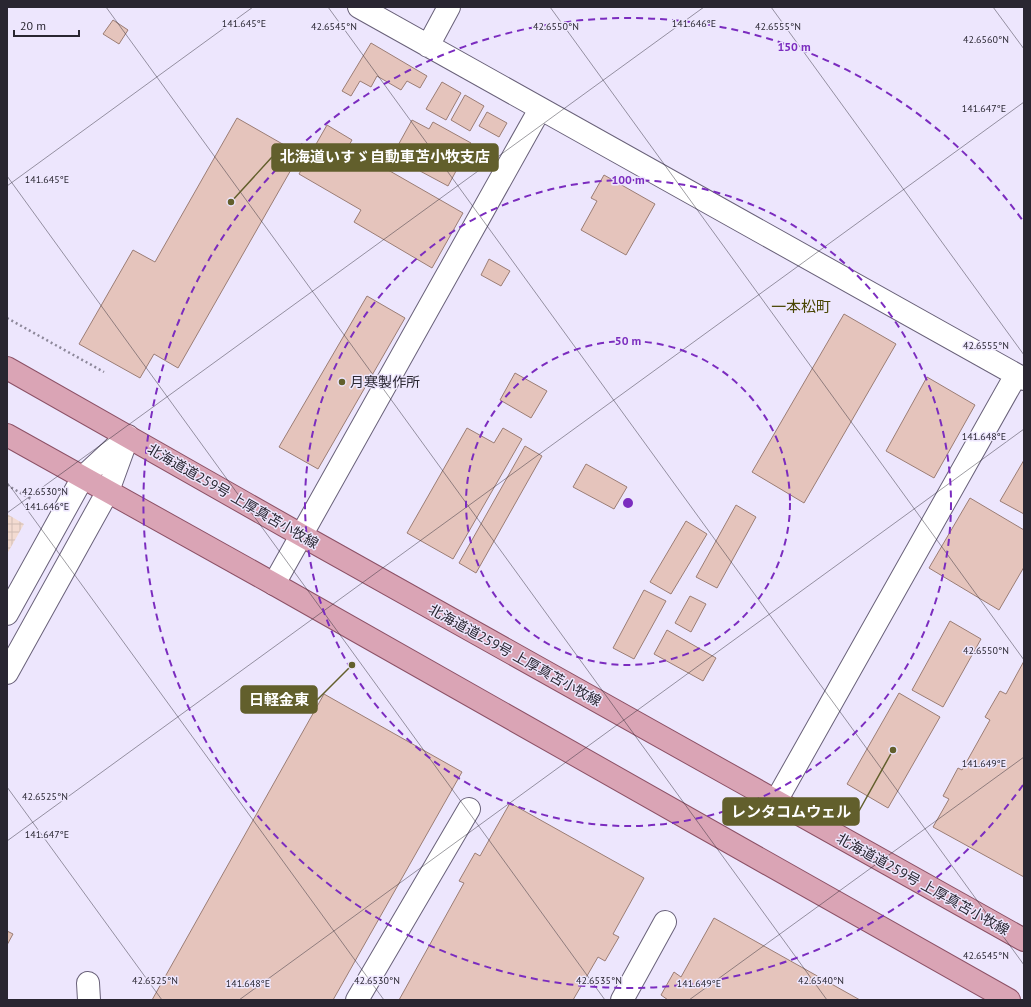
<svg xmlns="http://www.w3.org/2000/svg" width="1031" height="1007" viewBox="0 0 1031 1007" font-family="'PT Sans','Noto Sans JP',sans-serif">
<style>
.industrial{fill:url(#industrial-grid)}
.building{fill:#e5c4bc;stroke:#9b7d75}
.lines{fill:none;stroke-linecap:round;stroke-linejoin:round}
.minor-casing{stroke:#696179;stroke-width:24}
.major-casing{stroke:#8c5166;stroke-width:24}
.path{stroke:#8d889a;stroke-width:2.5;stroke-dasharray:2 3;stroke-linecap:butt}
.minor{stroke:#fff;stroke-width:22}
.major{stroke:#daa4b5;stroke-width:22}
.ticks{fill:none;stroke:#292631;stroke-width:1;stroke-opacity:0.45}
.ring{fill:none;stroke:#7b2cbf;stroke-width:2;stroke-dasharray:7 5}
.poi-dot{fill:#625f2c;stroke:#ede6fd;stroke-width:1.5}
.labels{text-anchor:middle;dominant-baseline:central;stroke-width:3;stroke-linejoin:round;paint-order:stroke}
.poi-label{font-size:14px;fill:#292631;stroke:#ede6fd;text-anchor:start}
.street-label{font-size:14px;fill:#292631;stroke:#ede6fd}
.neighbourhood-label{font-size:15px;fill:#494503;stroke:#ede6fd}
.ticks-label{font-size:10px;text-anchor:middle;fill:#292631;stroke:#ede6fd;stroke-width:3;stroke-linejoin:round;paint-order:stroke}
.centre{fill:#7b2cbf;stroke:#ede6fd;stroke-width:2}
.ring-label{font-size:12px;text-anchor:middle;font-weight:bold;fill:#7b2cbf;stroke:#ede6fd;stroke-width:3;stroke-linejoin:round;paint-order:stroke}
.leader{fill:none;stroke:#625f2c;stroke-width:1.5}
.callout-dot{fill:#625f2c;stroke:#ede6fd;stroke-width:1.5}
.callout{fill:#625f2c;stroke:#625f2c;stroke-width:1.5}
.callout-label{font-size:15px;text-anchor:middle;font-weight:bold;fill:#fff}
</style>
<defs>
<pattern id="industrial-grid" width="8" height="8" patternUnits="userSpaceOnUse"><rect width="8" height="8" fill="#f3dbd1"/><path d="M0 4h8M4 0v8" fill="none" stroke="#d0bcb4"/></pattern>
</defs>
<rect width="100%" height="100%" fill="#ede6fd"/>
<path class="industrial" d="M7 514 24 524 7 554Z"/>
<path class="building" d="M113 20 128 30 119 44 103 34Z
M371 43 427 76 420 88 407 81 401 90 377 76 371 87 360 81 351 96 342 91Z
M442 82 461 93 446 120 426 109Z
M465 95 484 106 470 131 451 120Z
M487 112 507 123 499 137 479 126Z
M237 118 300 154 178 368 154 354 140 378 79 344 133 250 155 262Z
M412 120 429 129 433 122 471 143 448 186 420 171 424 164 396 149Z
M327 125 352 140 348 147 463 213 432 268 354 222 361 210 299 174Z
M604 175 655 204 626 255 581 230 597 201 591 198Z
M489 259 510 271 501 286 481 275Z
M367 296 405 318 318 469 279 447Z
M844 314 896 344 804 503 752 472Z
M515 373 547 391 531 418 500 400Z
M927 377 975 405 934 478 886 451Z
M467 428 494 443 503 428 522 439 453 559 407 533Z
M525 446 542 456 476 573 459 563Z
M1024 460V514L1000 501Z
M586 464 627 487 614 509 573 487Z
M970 498 1024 530V567L999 610 929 568Z
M736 505 756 517 717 588 696 577Z
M686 521 707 534 671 594 650 582Z
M644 590 666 601 634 659 613 648Z
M690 596 706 604 691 632 675 623Z
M950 621 981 639 943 707 912 690Z
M667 630 716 658 703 681 654 654Z
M1024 661V877L933 827 949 799 943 796 958 768 962 770 990 720 985 717 1000 691 1006 694Z
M899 693 940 717 888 808 847 784Z
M324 694 462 772 333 1000H152Z
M510 803 644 878 613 934 619 937 605 961 598 957 573 1000H399L464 883 459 881 475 853 480 856Z
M714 918 860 1000H668L661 995 674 972 681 977Z
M7 931 13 934 7 945Z"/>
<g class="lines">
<g class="minor-casing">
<path id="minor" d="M359 7 1024 379
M428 46 449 7
M274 584 540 109
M7 614 83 477 124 439
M7 673 108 491 128 436
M776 801 1016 375
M88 983 89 1000
M357 1000 469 809
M622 1000 665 922"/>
</g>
<g class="major-casing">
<path id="major" d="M7 368 301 535 1024 940
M7 435 274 584 747 852 1009 1000"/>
</g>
<path class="path" d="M7 318 104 372
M7 485 31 499"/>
<use href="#minor" class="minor"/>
<use href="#major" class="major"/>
</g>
<path class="ticks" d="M106 7 827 1000M328 7 1024 965M550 7 1024 660M771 7 1024 355M993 7 1024 49M7 176 605 1000M7 186 253 7M7 482 384 1000M7 513 704 7M7 787 162 1000M7 841 1024 102M239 1000 1024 429M689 1000 1024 757"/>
<g class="ring">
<circle cx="628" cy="503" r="162"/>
<circle cx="628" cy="503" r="323"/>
<path d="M1023 785A485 485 0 1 1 1023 221"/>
</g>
<circle class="poi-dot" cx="342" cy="382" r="4"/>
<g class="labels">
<g class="poi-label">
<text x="350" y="382">月寒製作所</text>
</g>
<g class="street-label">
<text transform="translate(233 496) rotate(30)">北海道道259号 上厚真苫小牧線</text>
<text transform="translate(515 655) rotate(29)">北海道道259号 上厚真苫小牧線</text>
<text transform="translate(923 884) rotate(29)">北海道道259号 上厚真苫小牧線</text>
</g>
<g class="neighbourhood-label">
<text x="801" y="306">一本松町</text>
</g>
</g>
<g class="ticks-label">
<text x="244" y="27">141.645°E</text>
<text x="694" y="27">141.646°E</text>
<text x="334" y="30">42.6545°N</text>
<text x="556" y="30">42.6550°N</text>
<text x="778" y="30">42.6555°N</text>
<text x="986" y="43">42.6560°N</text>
<text x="984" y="112">141.647°E</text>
<text x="47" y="183">141.645°E</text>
<text x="986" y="349">42.6555°N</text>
<text x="984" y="440">141.648°E</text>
<text x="45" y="495">42.6530°N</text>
<text x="47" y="510">141.646°E</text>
<text x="986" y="654">42.6550°N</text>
<text x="984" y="767">141.649°E</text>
<text x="45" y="800">42.6525°N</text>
<text x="47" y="838">141.647°E</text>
<text x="986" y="959">42.6545°N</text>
<text x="155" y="984">42.6525°N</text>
<text x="377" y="984">42.6530°N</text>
<text x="599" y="984">42.6535°N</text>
<text x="821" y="984">42.6540°N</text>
<text x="248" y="987">141.648°E</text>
<text x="699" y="987">141.649°E</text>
</g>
<circle cx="628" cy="503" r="6" class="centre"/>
<g class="ring-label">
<text x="794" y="51">150 m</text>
<text x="628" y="184">100 m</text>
<text x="628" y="345">50 m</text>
</g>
<path class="leader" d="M231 202L272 157M352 665L317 700M893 750L859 811"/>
<g class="callout-dot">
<circle cx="231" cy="202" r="4"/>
<circle cx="352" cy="665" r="4"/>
<circle cx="893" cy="750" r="4"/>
</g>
<g class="callout">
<rect x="272" y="144" width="226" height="27" rx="4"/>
<rect x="241" y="686" width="76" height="27" rx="4"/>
<rect x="723" y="798" width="136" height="27" rx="4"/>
</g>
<g class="callout-label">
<text x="385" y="162">北海道いすゞ自動車苫小牧支店</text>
<text x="279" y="705">日軽金東</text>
<text x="791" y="817">レンタコムウェル</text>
</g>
<rect width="1031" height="1007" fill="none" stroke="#292631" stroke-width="16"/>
<path d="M14 30v6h65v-6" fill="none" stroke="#292631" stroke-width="2"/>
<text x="20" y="30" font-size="12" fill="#292631" stroke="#ede6fd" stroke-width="3" paint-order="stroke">20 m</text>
</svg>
